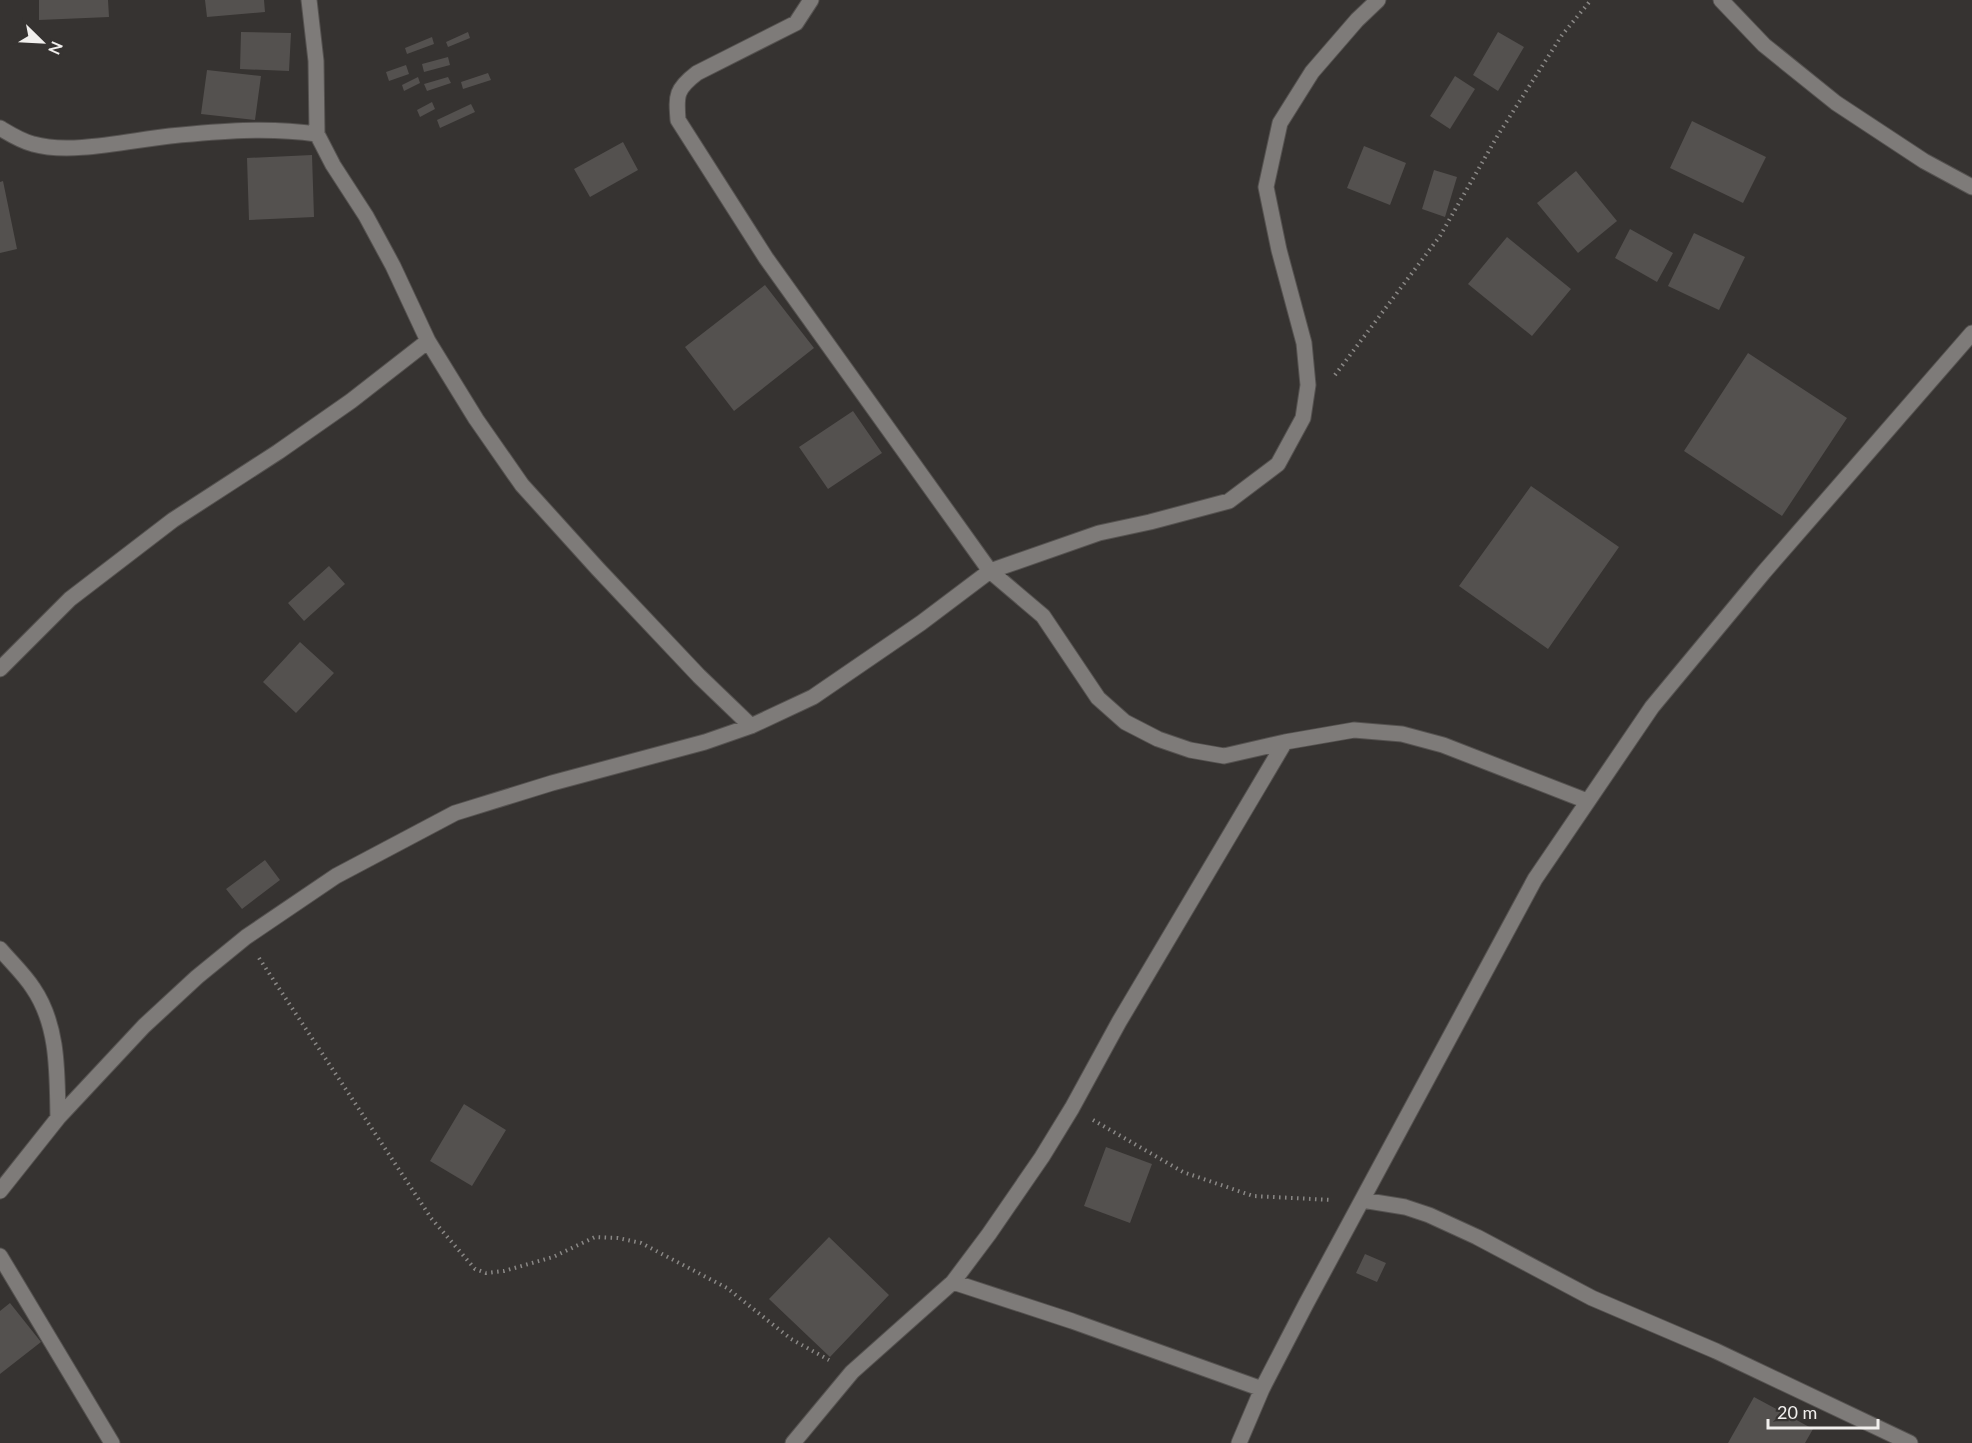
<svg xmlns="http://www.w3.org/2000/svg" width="1972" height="1443" viewBox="0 0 1972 1443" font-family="Lato,sans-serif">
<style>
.building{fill:#54514f}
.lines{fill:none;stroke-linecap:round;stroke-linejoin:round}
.minor-casing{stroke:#555250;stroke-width:17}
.path{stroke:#8a8886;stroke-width:4;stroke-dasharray:1.5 4.5;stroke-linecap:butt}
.minor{stroke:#7e7b79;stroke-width:15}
</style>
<rect width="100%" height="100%" fill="#363331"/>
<path class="building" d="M39 0H108L109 17 39 20Z
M205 0H264L265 12 207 17Z
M241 32 291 33 289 71 240 69Z
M468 32 470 38 448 47 446 42Z
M1498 32 1524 47 1498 91 1473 75Z
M432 37 434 44 407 54 405 48Z
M448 57 450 65 424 72 422 64Z
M406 65 409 74 389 81 386 72Z
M207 70 261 76 255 120 201 114Z
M488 73 491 80 463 89 461 82Z
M1455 76 1475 89 1450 129 1430 116Z
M418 77 420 83 404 91 402 85Z
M448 77 451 83 427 91 424 84Z
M432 102 435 109 420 117 417 110Z
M471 104 475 112 440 128 437 120Z
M1692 121 1766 157 1743 203 1670 168Z
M623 142 638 170 590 197 574 169Z
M1364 146 1406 163 1390 205 1347 188Z
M312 155 314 217 249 220 247 158Z
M1434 170 1457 177 1445 217 1422 209Z
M1576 171 1617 221 1578 253 1537 203Z
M3 181 17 249 0 253V182Z
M1630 229 1673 253 1657 282 1615 258Z
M1694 233 1745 257 1719 310 1668 286Z
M1507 237 1571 289 1532 336 1468 284Z
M765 285 814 348 734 411 685 347Z
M1748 353 1847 418 1782 516 1684 451Z
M853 411 882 453 828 489 799 447Z
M1531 486 1619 547 1548 649 1459 586Z
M329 566 345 584 304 621 288 603Z
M300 642 334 673 296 713 263 682Z
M265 860 280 880 242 909 226 889Z
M464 1104 506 1130 472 1186 430 1161Z
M1106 1147 1152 1164 1130 1223 1084 1206Z
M829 1237 889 1295 830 1357 769 1299Z
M1365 1254 1386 1263 1377 1282 1356 1273Z
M10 1303 41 1342 0 1374V1311Z
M1754 1397 1813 1429 1805 1443H1728Z"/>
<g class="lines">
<g class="minor-casing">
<path id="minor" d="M309 0 316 61 317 134 333 165 366 216 393 266 428 341 476 419 522 485 598 569 699 676 751 726
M811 0 796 23 697 73C676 89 676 95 678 120L766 258 990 571 1043 616 1098 698 1125 722 1158 739 1190 750 1224 756 1285 742 1354 730 1402 734 1443 745 1587 801
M1721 0 1764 45 1836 103 1924 161 1972 187
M0 128C10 134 21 141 33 144 71 155 131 140 170 136 220 131 267 127 317 134
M0 669 70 599 173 520 278 452 351 401 428 341
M0 949C11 962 24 974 33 988 59 1026 57 1074 58 1118
M0 1191 58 1118 144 1026 197 977 246 937 336 876 455 813 552 783 705 742 751 726 813 697 921 623 990 571 1099 533 1150 522 1229 501 1278 464 1303 418 1308 385 1304 343 1279 250 1266 187 1280 123 1312 72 1357 20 1378 0
M1362 1200 1405 1207 1429 1215 1477 1237 1592 1298 1716 1351 1910 1443
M0 1256 112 1443
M953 1282 1072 1321 1262 1389
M793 1443 852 1372 953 1282 989 1234 1042 1157 1072 1108 1119 1022 1285 742
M1239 1443 1262 1389 1306 1304 1535 879 1652 707 1764 572 1972 333"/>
</g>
<path class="path" d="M1335 375 1440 236 1498 135 1562 35 1591 0
M259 958 431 1218 475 1269 486 1273 504 1271 553 1257 595 1237 618 1238 641 1243 727 1288 791 1339 829 1360
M1093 1120 1183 1172 1253 1196 1332 1200"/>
<use href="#minor" class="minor"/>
</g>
<g transform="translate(42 42) rotate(114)" stroke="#363331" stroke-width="4.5" paint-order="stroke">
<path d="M0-4.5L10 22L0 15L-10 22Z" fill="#f1efed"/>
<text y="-9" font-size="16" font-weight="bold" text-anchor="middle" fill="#f1efed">N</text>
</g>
<path d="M1768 1419v9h110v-9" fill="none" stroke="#f1efed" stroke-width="3"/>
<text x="1777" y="1419" font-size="18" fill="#f1efed" stroke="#363331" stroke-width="4.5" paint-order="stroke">20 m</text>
</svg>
